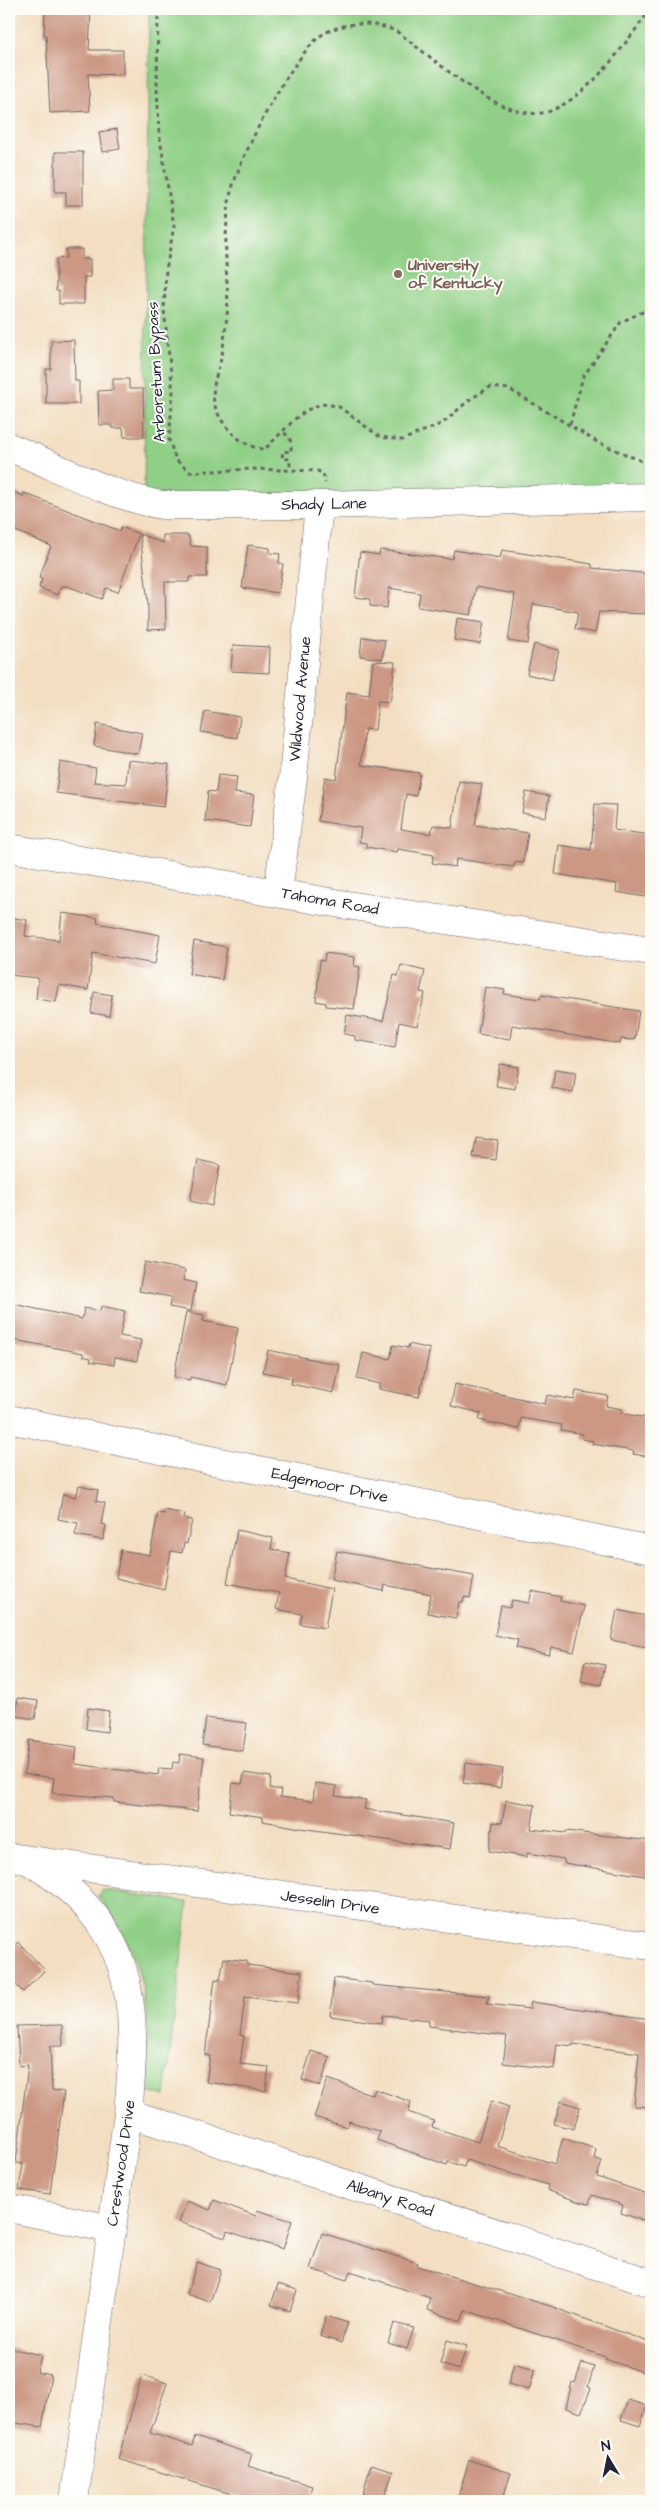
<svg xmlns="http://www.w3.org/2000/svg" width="660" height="2510" viewBox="0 0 660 2510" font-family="'Architects Daughter',sans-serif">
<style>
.green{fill:#90d086;stroke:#597960}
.building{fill:#cc9884}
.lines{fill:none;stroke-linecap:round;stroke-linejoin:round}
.minor-casing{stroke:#6b646a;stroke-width:29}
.path{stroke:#6b646a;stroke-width:3;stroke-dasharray:4 4;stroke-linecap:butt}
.minor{stroke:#fff;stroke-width:28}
.education-dot{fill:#8d6e63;stroke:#fdfcf7;stroke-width:2}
.labels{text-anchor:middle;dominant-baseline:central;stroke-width:4;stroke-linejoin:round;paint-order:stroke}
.education-label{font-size:16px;font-weight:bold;fill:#785e54;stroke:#fdfcf7;text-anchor:start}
.street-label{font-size:16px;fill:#22223b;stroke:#fdfcf7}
</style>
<rect width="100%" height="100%" fill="#fdfcf7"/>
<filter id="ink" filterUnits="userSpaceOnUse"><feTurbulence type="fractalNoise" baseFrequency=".02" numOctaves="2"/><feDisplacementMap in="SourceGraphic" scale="10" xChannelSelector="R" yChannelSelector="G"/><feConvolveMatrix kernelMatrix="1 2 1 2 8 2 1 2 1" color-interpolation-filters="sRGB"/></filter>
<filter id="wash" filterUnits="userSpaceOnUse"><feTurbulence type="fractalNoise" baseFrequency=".0096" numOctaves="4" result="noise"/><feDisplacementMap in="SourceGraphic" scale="20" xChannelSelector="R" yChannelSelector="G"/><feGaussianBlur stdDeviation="1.12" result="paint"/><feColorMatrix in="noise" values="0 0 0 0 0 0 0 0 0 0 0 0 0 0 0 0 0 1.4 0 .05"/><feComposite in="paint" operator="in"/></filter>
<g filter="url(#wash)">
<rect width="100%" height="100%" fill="#f3dec1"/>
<path class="green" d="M149 9H651V491L144 497Z
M103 1890 188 1902 165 2097 148 2092 145 2087C152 2016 146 1953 98 1896Z"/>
<g id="blocks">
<path class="building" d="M45 9H91L89 50H123V75L88 74 90 111 50 113 46 35H44Z
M117 129 120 149 102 152 99 132Z
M55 152H83V205H66V192H55Z
M66 249H82V259H90V277H84V304H59V291H56V259L66 258Z
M74 340 75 381H79V404H46V369H51V341Z
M113 379H129V389H143L144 437H124L123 428H112V425H99L98 391 113 390Z
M9 490 23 496 24 493 120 531 121 527 139 534 118 592 106 588 102 599 67 586H61L58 595 39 588 42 579 39 578 51 546 9 528Z
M140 534 163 543V535H188L191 546 207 547V577H189V582H165L166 629 148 630V603Z
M248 545 270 548V553L280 554 279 563 283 564 278 593 242 588Z
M380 550 452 559 454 550 500 558 502 550 592 564V568L651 574V606H646L645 614 599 612 595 633 575 629 578 612 533 604 528 644 508 641 515 594 476 587 471 615 418 607 420 593 389 588 387 608 370 606V599L355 597 360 552 379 555Z
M457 618 484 622 480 644 454 640Z
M362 637 385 640 382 659 360 656Z
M534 644 559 650 552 680 527 674Z
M233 645 270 647 269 673 231 671Z
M373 661 395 662 392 690 390 702 378 701 375 730 365 729 361 765 420 773 416 796 406 794 401 829 431 834 433 825 452 828 459 781 482 784 475 825 528 833 523 863 515 862 514 867 456 859 455 867 432 863 434 855 398 849 397 852 366 847V843L359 842 361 828 318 821 325 777 336 779 347 692 369 695Z
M205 711 240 717 237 738 201 732Z
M97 724 142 733 138 754 94 746Z
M128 760 169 764 164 807 56 793 60 762 96 768 94 782 126 784Z
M218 775 237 777 235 793 254 795 250 827 205 821 208 791 216 792Z
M526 792 549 796 546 817 522 813Z
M595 804 616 805 614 830 651 835V898L616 892 617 884 555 874 559 845 591 850Z
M62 913 98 918 97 923 160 935 155 964 93 953 88 990 59 985 56 1002 36 999 38 978 9 975V917L27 920 25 936 59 940Z
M194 941 227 947 222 980 189 974Z
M325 953 355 957 354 966 360 967 354 1009 326 1006V1003L316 1001 320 960 324 961Z
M401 965 425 971 420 992 425 993 417 1026 399 1022 395 1047 355 1040V1036L344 1034 347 1015 383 1021 394 975 398 976Z
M485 987 505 990 504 994 540 999 541 995 639 1011 635 1038 633 1040 621 1039 620 1044 512 1025 510 1039 478 1034Z
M94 992 112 995 109 1016 91 1013Z
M500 1064 519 1067 515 1089 496 1086Z
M555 1069 576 1072 573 1092 552 1088Z
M476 1138 498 1141 496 1160 473 1157Z
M198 1160 220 1165 212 1206 190 1201Z
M145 1262 185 1270 183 1280 196 1283 191 1311 169 1307 171 1297 139 1291Z
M9 1303 82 1319 84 1308 100 1311 101 1306 125 1311 120 1336 141 1340 137 1361 115 1357 114 1365 90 1361 91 1358 83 1356V1353L9 1339Z
M186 1312 204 1315 203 1321 238 1328 227 1385 190 1377V1380L174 1377Z
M409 1344 430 1349 419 1397 379 1389 380 1384 357 1379 363 1353 390 1359 393 1345 408 1348Z
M268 1350 340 1365 334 1393 291 1384 292 1378 263 1372Z
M455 1384 545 1404 547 1395 574 1400 576 1391 608 1396 606 1406 622 1409 621 1413 651 1419V1457L633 1454 634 1451 592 1444 593 1441 582 1439 583 1434 561 1430 562 1425 521 1418 519 1429 479 1420 481 1413 451 1406Z
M79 1486 98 1490 96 1501 105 1503 101 1524 106 1525 103 1540 75 1535 78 1523 58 1519 63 1494 76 1497Z
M164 1510 185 1514 184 1518 192 1520 187 1544 184 1543 182 1553 171 1551 164 1590 116 1578 121 1550 150 1555 158 1513 164 1514Z
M237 1530 273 1538 271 1549 290 1553 285 1579 332 1589 325 1628 300 1624 302 1614 276 1609 279 1593 227 1583Z
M337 1551 474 1576 470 1598 464 1597 463 1602H459L456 1618 427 1613 431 1594 385 1585 384 1591 331 1580Z
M532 1591 561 1597 560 1601 584 1606 574 1652 551 1647 549 1655 516 1648 518 1640 495 1635 501 1606 510 1608 512 1600 529 1603Z
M617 1610 651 1617V1648L611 1640Z
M585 1661 605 1665 601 1685 581 1681Z
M18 1698 38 1701 35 1719 15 1716Z
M88 1708 109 1711 107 1732 86 1729Z
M206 1718 247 1723 243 1751 202 1745Z
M29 1740 77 1747 75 1764 158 1775 159 1768 172 1769 173 1762 179 1763 180 1754 204 1757 197 1811 114 1802V1798L52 1793 54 1778 24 1774Z
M466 1763 503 1769 500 1788 463 1783Z
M244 1773 271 1777 270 1788 281 1790 280 1797 313 1801 315 1783 337 1786 335 1796 366 1800 364 1809 454 1823 450 1849 300 1828 263 1821V1817L229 1812 233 1783 242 1784Z
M506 1800 535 1805 531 1829 566 1833V1831L651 1841V1877L564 1863V1859L527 1853V1857L489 1851 493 1822 502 1823Z
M18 1942 45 1970 23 1992 9 1978V1951Z
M224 1958 247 1961V1965L302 1972 298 2003 245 1997 240 2035 244 2036 240 2064 269 2067 266 2091 206 2082 210 2056 205 2055 215 1979 220 1980Z
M334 1978 372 1983V1985L489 1996 487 2004 530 2009 531 2002 651 2019 647 2051H651V2107L634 2106 639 2053 573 2044V2046L557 2044 554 2069 503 2063 507 2036 429 2026V2020L383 2015 382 2023 330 2016Z
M62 2025 63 2046H50L52 2090 64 2092 50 2194 19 2190 23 2164 16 2163 28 2065 19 2066 17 2026Z
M311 2051 330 2057 320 2086 302 2080Z
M328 2079 373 2095 375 2089 411 2102 408 2112 434 2121 432 2127 478 2142 491 2101 509 2107 497 2146 555 2164 563 2138 596 2149 594 2158 602 2161 597 2177 651 2195V2223L621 2213 623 2205 592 2195 589 2204 579 2202 547 2190 548 2185 466 2160 464 2167 448 2162 447 2165 377 2140 380 2132 349 2121 347 2127 314 2117Z
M561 2101 580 2107 574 2129 554 2124Z
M214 2200 256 2216 257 2210 292 2221 283 2249 227 2231 225 2238 179 2222 187 2201 210 2210Z
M322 2233 418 2263 417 2266 550 2306 651 2343V2357L646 2373 605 2359 606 2357 465 2310 461 2321 427 2310 430 2298 350 2271 347 2280 310 2269Z
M197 2262 221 2270 210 2302 187 2294Z
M278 2284 297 2290 290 2311 271 2305Z
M326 2316 348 2323 341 2343 320 2336Z
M394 2323 414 2328 407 2349 388 2343Z
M447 2340 467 2346 459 2370 440 2364Z
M9 2348 41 2355 37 2372 51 2375 42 2427 9 2422Z
M514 2363 535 2369 529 2390 508 2384Z
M582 2363 594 2367 588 2387 591 2388 581 2413 566 2408 572 2382 575 2383Z
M142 2375 167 2383 150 2433 192 2446 195 2436 252 2454 248 2466 312 2486 307 2501H254L118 2459Z
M628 2400 647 2406 640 2426 621 2420Z
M469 2460 511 2473 502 2501H457Z
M371 2464 393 2471 383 2501H361Z"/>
</g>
</g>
<g filter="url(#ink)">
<use href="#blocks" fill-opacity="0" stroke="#6b646a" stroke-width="1"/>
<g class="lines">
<g class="minor-casing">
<path id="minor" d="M9 447C59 467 109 496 162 505H319L651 497
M9 848 347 905 651 951
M278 892 293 778 319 505
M9 1419 651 1550
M9 1857 651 1946
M29 1861C135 1924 139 2001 128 2113L74 2501
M128 2113 651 2283
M9 2208 112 2229"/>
</g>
<path class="path" d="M158 9 157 86 159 132 174 226 166 270 164 310 173 392 169 440 176 460 190 472 252 469 317 471 323 473 325 483
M651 9C623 45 597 88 555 109 512 130 450 71 418 48 410 42 401 33 393 30 371 21 345 22 325 33 296 47 232 169 229 202 227 220 225 240 226 259 226 278 229 297 227 316 225 330 224 345 221 359 217 375 210 390 215 406 221 426 244 449 265 449L295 419 307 410 321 404 338 406 380 437 402 440 443 423 469 400 490 387 509 389 599 443 651 465
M570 424 583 377 621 322 651 308
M284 433C292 438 291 443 291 452L283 451 282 458 290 459V470"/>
<use href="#minor" class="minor"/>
</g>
</g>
<circle class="education-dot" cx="398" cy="274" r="5"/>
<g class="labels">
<g class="education-label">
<text x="408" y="265">University<tspan x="408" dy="18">of Kentucky</tspan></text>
</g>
<g class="street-label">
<text transform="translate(156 372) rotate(-93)">Arboretum Bypass</text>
<text transform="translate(324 504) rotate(-1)">Shady Lane</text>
<text transform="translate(300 699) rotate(-85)">Wildwood Avenue</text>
<text transform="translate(330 901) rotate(10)">Tahoma Road</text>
<text transform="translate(330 1485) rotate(12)">Edgemoor Drive</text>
<text transform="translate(330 1902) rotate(8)">Jesselin Drive</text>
<text transform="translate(121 2163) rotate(-82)">Crestwood Drive</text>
<text transform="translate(390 2198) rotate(18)">Albany Road</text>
</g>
</g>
<rect width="660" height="2510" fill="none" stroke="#fdfcf7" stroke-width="30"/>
<g transform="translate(608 2458) rotate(350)" stroke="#fdfcf7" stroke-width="4" paint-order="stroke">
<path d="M0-4L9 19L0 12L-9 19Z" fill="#22223b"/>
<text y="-8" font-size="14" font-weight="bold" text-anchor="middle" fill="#22223b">N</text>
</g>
</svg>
